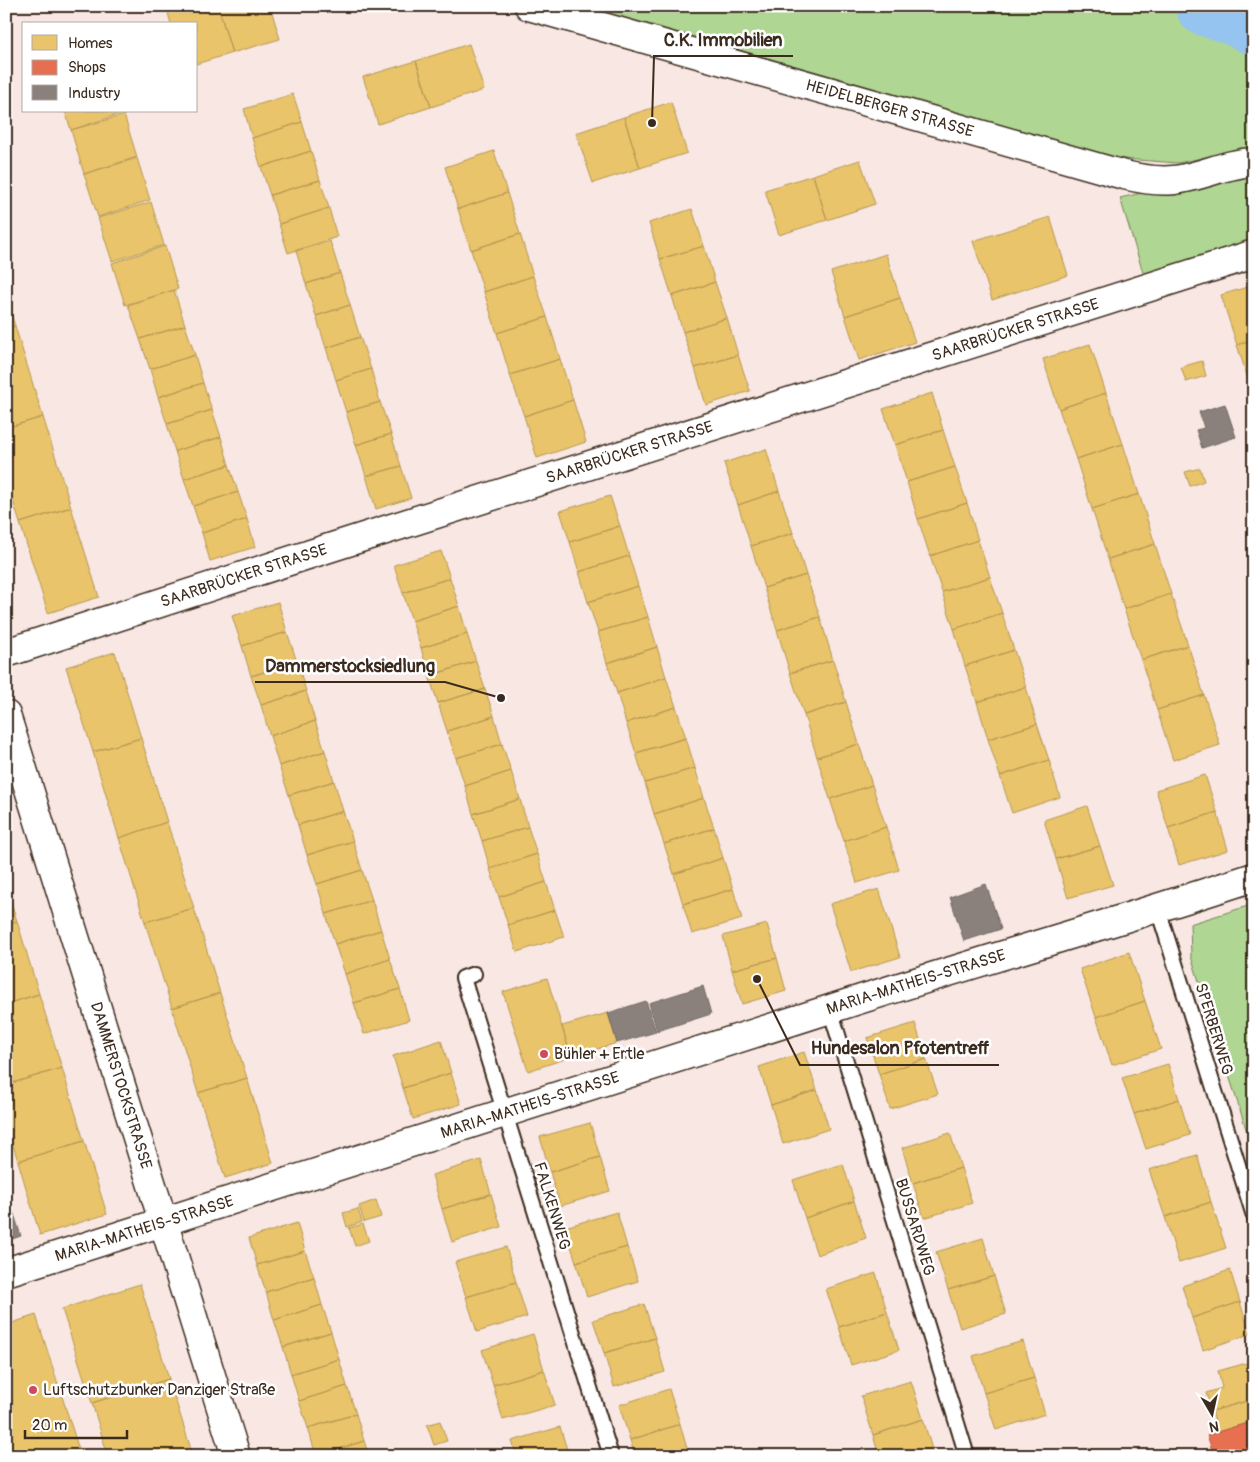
<svg xmlns="http://www.w3.org/2000/svg" width="1260" height="1462" viewBox="0 0 1260 1462" font-family="Pangolin,sans-serif">
<style>
.green{fill:#afd692;stroke:#758058}
.homes{fill:#e9c46a;stroke:#b59653}
.shops{fill:#e76f51;stroke:#b35a42}
.industry{fill:#8a817c;stroke:#726760}
.lines{fill:none;stroke-linecap:round;stroke-linejoin:round}
.river{stroke:#94c4ef;stroke-width:61}
.lane-casing{stroke:#3b2a1e;stroke-width:18}
.street-casing{stroke:#3b2a1e;stroke-width:31}
.lane{stroke:#fff;stroke-width:14}
.street{stroke:#fff;stroke-width:28}
.poi-dot{fill:#d1495b;stroke:#fff;stroke-width:2}
.labels{text-anchor:middle;dominant-baseline:central;stroke-width:5;stroke-linejoin:round;paint-order:stroke}
.street-label{font-size:16px;fill:#3b2a1e;stroke:#fff}
.poi-label{font-size:16px;fill:#3b2a1e;stroke:#fff;text-anchor:start}
.leader{fill:none;stroke:#3b2a1e;stroke-width:2}
.callout-dot{fill:#3b2a1e;stroke:#fff;stroke-width:2}
.callout-label{font-size:18px;text-anchor:middle;font-weight:bold;fill:#3b2a1e;stroke:#fff;stroke-width:5;stroke-linejoin:round;paint-order:stroke}
</style>
<rect width="100%" height="100%" fill="#f8e7e2"/>
<filter id="ink" filterUnits="userSpaceOnUse"><feTurbulence type="fractalNoise" baseFrequency=".02" numOctaves="2"/><feDisplacementMap in="SourceGraphic" scale="10" xChannelSelector="R" yChannelSelector="G"/><feConvolveMatrix kernelMatrix="1 2 1 2 8 2 1 2 1" color-interpolation-filters="sRGB"/></filter>
<g filter="url(#ink)">
<path class="green" d="M574 6H1254V147L1178 163 1110 158Z
M1240 170 1254 173V246L1145 279 1120 198Z
M1254 904V1154L1191 956 1190 924Z"/>
<path class="homes" d="M189 6H218L232 53 196 64V24H171L168 13Z
M218 6H270L280 39 232 53Z
M469 44 484 90 431 107 416 61Z
M416 61 431 107 378 124 363 77Z
M293 94 302 122 252 138 244 109Z
M671 102 687 153 640 168 624 117Z
M65 111H123V113L71 130Z
M124 115 137 157 84 174 71 130Z
M624 117 640 168 593 183 576 133Z
M302 122 311 151 261 167 252 138Z
M311 151 320 180 270 195 261 167Z
M494 151 507 193 458 209 445 167Z
M137 158 150 200 98 217 84 174Z
M860 160 875 204 827 220 813 175Z
M813 175 827 220 779 235 765 190Z
M320 180 329 208 279 224 270 195Z
M507 193 520 234 471 250 458 209Z
M151 202 164 245 112 261 98 218Z
M329 208 337 237 288 253 279 224Z
M692 209 704 246 660 259 649 223Z
M1050 217 1068 275 992 300 973 241Z
M520 234 533 276 484 292 471 250Z
M330 241 340 273 306 284 296 251Z
M165 246 178 289 125 305 112 263Z
M704 246 715 282 672 296 660 259Z
M886 254 900 298 845 316 831 272Z
M340 273 350 305 316 316 306 284Z
M533 276 547 317 497 333 484 292Z
M715 282 727 318 683 332 672 296Z
M1254 285V339L1237 345 1221 295Z
M174 290 185 325 140 339 128 305Z
M6 298 15 326 6 329Z
M900 298 915 342 859 360 845 316Z
M350 305 360 337 326 348 316 316Z
M547 317 560 359 510 375 497 333Z
M727 318 738 355 695 368 683 332Z
M185 325 195 355 150 369 140 339Z
M15 326 43 417 6 428V329Z
M360 337 371 369 336 380 326 348Z
M1254 339V394H1253L1237 345Z
M1090 344 1106 393 1059 409 1043 359Z
M195 355 203 383 158 397 150 369Z
M738 355 750 391 706 405 695 368Z
M560 359 573 400 524 416 510 375Z
M1202 361 1206 376 1186 382 1181 367Z
M371 369 380 402 346 412 336 380Z
M203 383 212 410 167 424 158 397Z
M932 393 943 430 895 445 883 409Z
M1106 393 1123 444 1076 459 1059 409Z
M573 400 586 442 537 458 524 416Z
M380 402 391 434 356 445 346 412Z
M212 410 221 437 175 451 167 424Z
M43 417 71 507 20 523 6 479V428Z
M943 430 955 467 907 482 895 445Z
M391 434 401 466 366 476 356 445Z
M221 437 229 465 184 479 175 451Z
M1123 444 1139 494 1092 509 1076 459Z
M766 449 779 491 738 505 724 463Z
M229 465 238 492 193 506 184 479Z
M401 466 411 498 376 509 366 476Z
M955 467 967 503 918 519 907 482Z
M1200 468 1204 481 1190 486 1185 472Z
M779 491 793 533 751 546 738 505Z
M238 492 247 519 202 533 193 506Z
M1139 494 1155 544 1108 559 1092 509Z
M610 496 620 526 570 542 560 511Z
M967 503 978 540 930 556 918 519Z
M71 507 99 597 48 613 20 523Z
M247 519 255 547 210 561 202 533Z
M620 526 629 556 579 572 570 542Z
M793 533 806 575 764 588 751 546Z
M978 540 990 577 942 592 930 556Z
M1155 544 1171 594 1124 609 1108 559Z
M441 551 450 578 403 593 394 565Z
M629 556 638 586 588 602 579 572Z
M806 575 820 617 777 630 764 588Z
M990 577 1002 613 954 629 942 592Z
M450 578 459 606 412 621 403 593Z
M638 586 648 617 598 632 588 602Z
M1171 594 1188 645 1141 660 1124 609Z
M278 602 287 632 242 646 232 616Z
M459 606 467 634 421 648 412 621Z
M1002 613 1014 650 965 666 954 629Z
M648 617 657 647 607 663 598 632Z
M820 617 833 660 790 673 777 630Z
M287 632 297 662 251 676 242 646Z
M467 634 476 661 429 676 421 648Z
M1188 645 1204 695 1157 710 1141 660Z
M657 647 666 677 617 693 607 663Z
M1014 650 1026 687 977 702 965 666Z
M115 652 141 738 93 752 66 667Z
M833 660 846 702 804 715 790 673Z
M476 661 485 689 438 703 429 676Z
M297 662 306 691 261 705 251 676Z
M666 677 676 707 626 723 617 693Z
M1026 687 1037 724 988 739 977 702Z
M485 689 494 716 447 731 438 703Z
M306 691 315 721 270 736 261 705Z
M1204 695 1220 745 1173 760 1157 710Z
M846 702 859 744 817 757 804 715Z
M676 707 686 738 636 753 626 723Z
M494 716 502 744 456 758 447 731Z
M315 721 325 751 279 766 270 736Z
M1037 724 1049 760 1000 776 988 739Z
M141 738 167 822 119 838 93 752Z
M686 738 695 768 645 783 636 753Z
M502 744 511 771 465 786 456 758Z
M859 744 872 785 830 799 817 757Z
M325 751 334 781 289 795 279 766Z
M1049 760 1060 797 1012 813 1000 776Z
M695 768 704 798 654 814 645 783Z
M511 771 520 799 473 814 465 786Z
M1205 775 1217 812 1168 828 1156 790Z
M334 781 343 811 298 825 289 795Z
M872 785 886 827 844 841 830 799Z
M704 798 714 828 664 844 654 814Z
M520 799 528 827 482 841 473 814Z
M1087 806 1100 846 1056 859 1044 820Z
M343 811 353 841 307 855 298 825Z
M1217 812 1228 850 1179 865 1168 828Z
M167 822 194 908 145 922 119 838Z
M528 827 537 854 490 869 482 841Z
M886 827 899 870 857 883 844 841Z
M714 828 723 858 674 874 664 844Z
M353 841 362 870 317 884 307 855Z
M1100 846 1113 885 1068 898 1056 859Z
M537 854 546 882 499 897 490 869Z
M723 858 733 889 683 904 674 874Z
M362 870 372 900 326 914 317 884Z
M546 882 555 910 508 925 499 897Z
M6 887 17 921 6 924Z
M733 889 742 919 692 934 683 904Z
M879 889 900 957 851 972 830 904Z
M372 900 381 930 335 944 326 914Z
M194 908 220 993 172 1008 145 922Z
M555 910 564 937 517 952 508 925Z
M17 921 39 994 6 1004V924Z
M767 924 777 958 732 970 723 936Z
M381 930 390 959 345 974 335 944Z
M1129 952 1145 1001 1096 1017 1080 969Z
M777 958 786 991 742 1004 732 970Z
M390 959 400 989 354 1003 345 974Z
M547 978 571 1057 528 1071 503 992Z
M400 989 409 1020 364 1034 354 1003Z
M220 993 247 1078 198 1093 172 1008Z
M39 994 62 1068 6 1085V1004Z
M1145 1001 1161 1049 1112 1065 1096 1017Z
M608 1013 617 1043 571 1057 562 1026Z
M915 1023 926 1059 879 1074 867 1038Z
M441 1040 451 1073 403 1088 393 1056Z
M804 1052 817 1090 771 1105 759 1067Z
M926 1059 938 1094 890 1109 879 1074Z
M1168 1064 1179 1099 1134 1114 1122 1078Z
M62 1068 84 1141 18 1161 6 1124V1085Z
M451 1073 461 1104 413 1119 403 1088Z
M247 1078 273 1163 225 1178 198 1093Z
M817 1090 829 1129 783 1144 771 1105Z
M1179 1099 1190 1135 1146 1149 1134 1114Z
M590 1123 600 1157 550 1172 540 1137Z
M950 1133 961 1168 913 1183 902 1148Z
M84 1141 107 1214 40 1235 18 1161Z
M1197 1155 1211 1202 1165 1217 1149 1170Z
M600 1157 610 1191 560 1206 550 1172Z
M481 1160 491 1194 442 1209 432 1175Z
M843 1164 854 1201 805 1218 793 1180Z
M961 1168 972 1203 924 1218 913 1183Z
M491 1194 501 1227 452 1242 442 1209Z
M376 1200 381 1217 364 1222 359 1206Z
M854 1201 866 1238 817 1255 805 1218Z
M1211 1202 1226 1248 1179 1263 1165 1217Z
M358 1209 362 1222 347 1227 343 1213Z
M617 1212 627 1247 576 1262 565 1227Z
M297 1223 305 1251 257 1265 249 1238Z
M363 1224 369 1241 355 1246 349 1228Z
M983 1238 994 1276 948 1290 936 1252Z
M506 1247 516 1282 466 1297 455 1262Z
M627 1247 638 1281 587 1297 576 1262Z
M305 1251 314 1277 266 1292 257 1265Z
M1230 1270 1240 1302 1192 1318 1182 1286Z
M876 1273 887 1312 839 1327 826 1289Z
M994 1276 1006 1314 960 1328 948 1290Z
M314 1277 322 1305 274 1320 266 1292Z
M516 1282 527 1317 477 1332 466 1297Z
M140 1284 169 1379 92 1403 62 1309Z
M1240 1302 1250 1334 1203 1350 1192 1318Z
M644 1304 655 1338 604 1353 593 1320Z
M322 1305 331 1332 283 1347 274 1320Z
M887 1312 899 1350 851 1365 839 1327Z
M36 1315 81 1456H6V1325Z
M331 1332 339 1359 291 1374 283 1347Z
M533 1334 544 1370 493 1385 482 1350Z
M655 1338 665 1372 614 1387 604 1353Z
M1023 1341 1034 1378 984 1393 973 1356Z
M339 1359 347 1386 299 1401 291 1374Z
M1254 1361V1399L1212 1411 1206 1393 1222 1388 1218 1371Z
M544 1370 555 1405 503 1420 493 1385Z
M1034 1378 1045 1414 996 1430 984 1393Z
M169 1379 193 1456H108L92 1403Z
M911 1381 923 1419 873 1435 861 1396Z
M347 1386 356 1414 308 1428 299 1401Z
M669 1389 680 1424 630 1440 619 1405Z
M1254 1399V1421L1218 1432 1212 1411Z
M356 1414 364 1441 316 1456 308 1428Z
M923 1419 934 1456H879L873 1435Z
M440 1421 447 1441 434 1445 427 1425Z
M680 1424 689 1456H635L630 1440Z
M560 1427 569 1456H517L512 1441Z
M364 1441 369 1456H316Z"/>
<path class="shops" d="M1254 1421V1456H1214L1207 1435Z"/>
<path class="industry" d="M1225 404 1236 437 1202 448 1196 430 1204 428 1199 412Z
M986 884 1001 929 964 941 950 897Z
M703 986 711 1014 657 1031 649 1003Z
M646 1001 656 1032 617 1043 608 1013Z
M13 1211 21 1236 6 1241V1213Z"/>
<g class="lines">
<path class="river" d="M1206 6 1230 13 1254 24"/>
<g class="lane-casing">
<path id="lane" d="M1158 909 1254 1216
M474 974 463 978 611 1456
M830 1009 967 1456"/>
</g>
<g class="street-casing">
<g id="street">
<path id="s1" d="M529 6 1124 175C1141 179 1157 182 1174 180 1201 177 1226 163 1254 162"/>
<path id="s2" d="M6 653 329 548 1254 254"/>
<path id="s3" d="M6 715 236 1456"/>
<path id="s4" d="M6 1272C280 1187 553 1097 827 1010 969 964 1112 924 1254 877"/>
</g>
</g>
<use href="#lane" class="lane"/>
<use href="#street" class="street"/>
</g>
</g>
<g class="poi-dot">
<circle cx="544" cy="1054" r="5"/>
<circle cx="33" cy="1390" r="5"/>
</g>
<g class="labels">
<g class="street-label">
<text stroke="none"><textPath href="#s1" startOffset="375">HEIDELBERGER STRASSE</textPath></text>
<text stroke="none"><textPath href="#s2" startOffset="1060">SAARBRÜCKER STRASSE</textPath></text>
<text stroke="none"><textPath href="#s2" startOffset="655">SAARBRÜCKER STRASSE</textPath></text>
<text stroke="none"><textPath href="#s2" startOffset="250">SAARBRÜCKER STRASSE</textPath></text>
<text stroke="none"><textPath href="#s4" startOffset="955">MARIA-MATHEIS-STRASSE</textPath></text>
<text transform="translate(1214 1029) rotate(73)">SPERBERWEG</text>
<text stroke="none"><textPath href="#s3" startOffset="388">DAMMERSTOCKSTRASSE</textPath></text>
<text stroke="none"><textPath href="#s4" startOffset="550">MARIA-MATHEIS-STRASSE</textPath></text>
<text transform="translate(552 1206) rotate(73)">FALKENWEG</text>
<text transform="translate(915 1227) rotate(73)">BUSSARDWEG</text>
<text stroke="none"><textPath href="#s4" startOffset="145">MARIA-MATHEIS-STRASSE</textPath></text>
</g>
<g class="poi-label">
<text x="554" y="1054">Bühler + Ertle</text>
<text x="43" y="1390">Luftschutzbunker Danziger Straße</text>
</g>
</g>
<path class="leader" d="M652 123L654 56H793M501 698L445 682H255M757 979L800 1065H999"/>
<g class="callout-dot">
<circle cx="652" cy="123" r="5"/>
<circle cx="501" cy="698" r="5"/>
<circle cx="757" cy="979" r="5"/>
</g>
<g class="callout-label">
<text x="723" y="46">C.K. Immobilien</text>
<text x="350" y="672">Dammerstocksiedlung</text>
<text x="900" y="1054">Hundesalon Pfotentreff</text>
</g>
<rect width="1260" height="1462" fill="none" stroke="#fff" stroke-width="25"/>
<rect x="12" y="12" width="1235" height="1437" fill="none" stroke="#3b2a1e" stroke-width="2" filter="url(#ink)"/>
<rect x="22" y="22" width="175" height="90" fill="#ffffff" stroke="#b1aaa5"/>
<rect x="32" y="35" width="25" height="15" fill="#e9c46a" stroke="#b1aaa5"/>
<text x="68" y="48" font-size="15" fill="#3b2a1e">Homes</text>
<rect x="32" y="60" width="25" height="15" fill="#e76f51" stroke="#b1aaa5"/>
<text x="68" y="72" font-size="15" fill="#3b2a1e">Shops</text>
<rect x="32" y="85" width="25" height="15" fill="#8a817c" stroke="#b1aaa5"/>
<text x="68" y="98" font-size="15" fill="#3b2a1e">Industry</text>
<g transform="translate(1212 1414) rotate(171)" stroke="#ffffff" stroke-width="4" paint-order="stroke">
<path d="M0-4L9 19L0 12L-9 19Z" fill="#3b2a1e"/>
<text y="-8" font-size="14" font-weight="bold" text-anchor="middle" fill="#3b2a1e">N</text>
</g>
<path d="M25 1430v8h102v-8" fill="none" stroke="#3b2a1e" stroke-width="2.5"/>
<text x="32" y="1430" font-size="15" fill="#3b2a1e" stroke="#ffffff" stroke-width="4" paint-order="stroke">20 m</text>
</svg>
